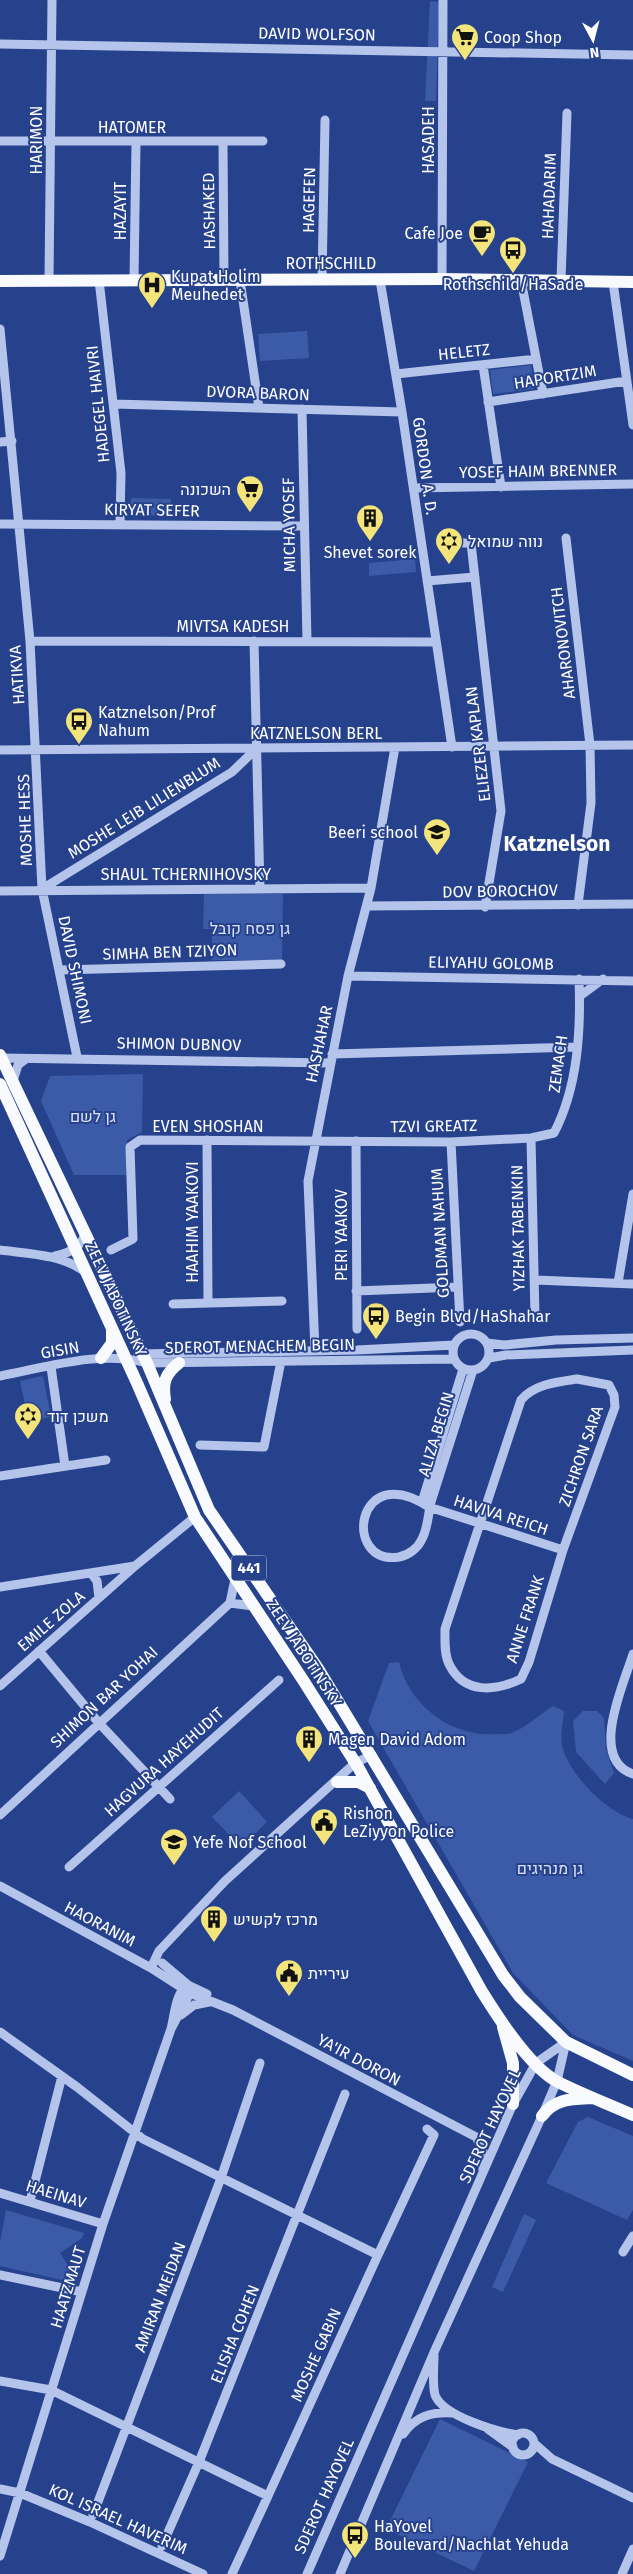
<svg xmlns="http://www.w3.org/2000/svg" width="633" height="2574" viewBox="0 0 633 2574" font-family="'Fira Sans',Heebo,sans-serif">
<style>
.green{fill:#3b5aa8}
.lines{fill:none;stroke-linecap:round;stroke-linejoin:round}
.minor{stroke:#b5c4ea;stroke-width:9}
.major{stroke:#f9fafe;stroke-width:12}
.labels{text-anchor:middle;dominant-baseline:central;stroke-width:4;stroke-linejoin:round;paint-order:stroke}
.shield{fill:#27428c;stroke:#bec6dc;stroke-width:1}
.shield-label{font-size:15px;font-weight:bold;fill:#fff}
.street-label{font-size:16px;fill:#fff;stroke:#27428c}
.poi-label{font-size:16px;fill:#fff;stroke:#27428c;text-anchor:start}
.park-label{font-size:16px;fill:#dae2f8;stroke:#27428c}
.district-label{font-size:21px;font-weight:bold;fill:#fff;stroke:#27428c}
</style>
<rect width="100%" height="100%" fill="#27428c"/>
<path class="green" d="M430 1 439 2 436 101H425Z
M307 331 309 358 260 361 258 334Z
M531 365 534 389 493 394 490 370Z
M131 498 171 499 170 516 131 515Z
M415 559 416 572 369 576V563Z
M204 894H283L282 960H212V929H203Z
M143 1074 142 1132 127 1140 126 1175H74L41 1101 50 1076Z
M43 1376 51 1417 18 1424 16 1412 26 1410 20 1381Z
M399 1662C408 1704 452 1738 495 1734 501 1734 509 1735 514 1732 528 1726 540 1714 553 1706L564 1711C563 1722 560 1736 562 1746 569 1774 606 1812 633 1819V2061L573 2035 513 1973 368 1721 389 1663Z
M583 1711H597L604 1718 606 1749 614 1773 605 1784 576 1752 573 1721Z
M239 1791 267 1822 241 1847 212 1817Z
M588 2117 633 2136V2210L627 2220 546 2183 578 2122Z
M6 2210 84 2233 82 2238 60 2253 73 2273 71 2282 0 2266V2242Z
M524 2214 536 2220 503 2292 492 2287Z
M440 2419 528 2462 474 2571 386 2529Z"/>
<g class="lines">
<path class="minor" d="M0 44 632 55
M0 141H263
M223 142 224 280
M442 279 443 0
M49 280 52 0
M99 280 121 473 120 524
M134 280 136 142
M240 280 259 408
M322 280 325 120
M380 280 402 412 452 747
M521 280 543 394
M561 280 567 113
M613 282 633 425
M0 329 30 641 42 889 77 1057
M483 365 501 487
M396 374 536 359
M488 402 626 381
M114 404 402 412
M302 409 307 641
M0 442 12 441
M414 488 633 484
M0 524 304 526
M566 538 590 745 591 803 578 905
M462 543H471L501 811 485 907
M427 581 475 577
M30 641 436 642
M254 641 260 889
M0 750 633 745
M42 889 232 772 257 748
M0 891 371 888
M367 906 633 904
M60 970 281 964
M348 976 633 981
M580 996 603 979
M332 1054 577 1047
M1 1058 330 1063
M13 1081 18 1065 26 1059
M531 1138 535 1317
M207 1140 208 1303
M356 1141 357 1329
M451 1142 460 1322
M0 1250C30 1254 59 1254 84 1271
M111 1250 133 1239 130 1147 140 1140 451 1142 531 1138 554 1133C578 1087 581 1030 579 979
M55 1256C69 1253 81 1248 85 1234
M535 1280 633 1284
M618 1283 633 1194
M356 1291 458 1287
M173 1304 282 1301
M453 1352a18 18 0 1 1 36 0a18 18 0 1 1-36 0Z
M487 1343 504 1345 556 1340 633 1338
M315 1350 308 1181 348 976 371 888 395 747
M138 1354 357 1350 454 1345
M489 1358 506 1355 633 1350
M51 1367 65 1466
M473 1370 431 1502C428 1514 428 1528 422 1539 418 1548 409 1555 399 1557 342 1566 355 1458 429 1507L563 1550
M0 1376C48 1367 99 1350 147 1363L454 1359
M577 1379 609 1385 614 1395 615 1407 563 1550 529 1662 521 1679C496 1691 464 1695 449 1664 444 1654 445 1640 445 1629L521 1400C535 1384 557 1382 577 1379Z
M200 1445 264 1447 281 1361
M0 1476 106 1460
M422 1502 463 1369
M91 1573 97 1581 99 1598
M0 1587 135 1566
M230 1603 253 1606
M39 1651 98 1722 170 1799
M633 1654C624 1684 588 1759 633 1774
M0 1686 135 1566 195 1517
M0 1815 230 1603 235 1579
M69 1867 279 1680
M0 1886 151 1968 190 1993 233 2010 476 2137 483 2151V2171
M162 1963 188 1985 207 1994
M151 1968 159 1951 225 1881 355 1763 372 1755
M181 2015 194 2005 209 2002
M0 2032 77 2087 143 2139 378 2255 268 2496 51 2390 0 2381
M0 2193 103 2224
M30 2201 62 2076
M623 2252 633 2236
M378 2255 434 2135 427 2129
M0 2275 82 2292
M434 2355C434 2367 432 2383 435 2395 443 2416 497 2432 518 2435
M488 2429 513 2447
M512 2444a11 11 0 1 1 22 0a11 11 0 1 1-22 0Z
M403 2434C416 2416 431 2412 452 2413
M534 2443 552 2459 633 2498
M0 2489 20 2493 90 2522 203 2574
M93 2515 221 2178 260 2063
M162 2546 199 2462 345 2094
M0 2556 103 2224 171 2029C175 2014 175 1993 188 1985L190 1993 171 2029
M232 2574 268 2496
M307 2574 513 2104 536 2063 566 2042
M340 2574 435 2350 542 2116 557 2081 566 2042
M622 2574 633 2549"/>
<path class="major" d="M0 281 442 279 633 282
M0 1055 147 1363 209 1510 319 1670 503 1975 520 1997 566 2042 633 2075
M0 1084 137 1383 195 1517 303 1680 358 1767 481 1990C497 2016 531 2068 558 2082 582 2094 608 2104 633 2115
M101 1358 112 1343V1330
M165 1399C162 1382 166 1373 179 1363
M337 1782H358L370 1788
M503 2027 513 2063V2104
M542 2116C555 2098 573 2099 593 2098"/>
</g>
<defs>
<g id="supermarket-pin" transform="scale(1.4375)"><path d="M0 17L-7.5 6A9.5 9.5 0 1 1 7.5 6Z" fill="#f3e57b" stroke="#27428c"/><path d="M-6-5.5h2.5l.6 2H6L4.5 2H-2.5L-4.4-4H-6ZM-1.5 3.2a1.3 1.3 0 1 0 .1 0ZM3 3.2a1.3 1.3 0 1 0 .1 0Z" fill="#111"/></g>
<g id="cafe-pin" transform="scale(1.4375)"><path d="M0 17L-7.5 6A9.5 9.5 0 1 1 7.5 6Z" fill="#f3e57b" stroke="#27428c"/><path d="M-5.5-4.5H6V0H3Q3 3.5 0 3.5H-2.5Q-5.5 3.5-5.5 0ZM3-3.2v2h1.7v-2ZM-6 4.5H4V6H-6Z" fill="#111"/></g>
<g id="bus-pin" transform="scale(1.4375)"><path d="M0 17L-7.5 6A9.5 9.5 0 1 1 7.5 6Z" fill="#f3e57b" stroke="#27428c"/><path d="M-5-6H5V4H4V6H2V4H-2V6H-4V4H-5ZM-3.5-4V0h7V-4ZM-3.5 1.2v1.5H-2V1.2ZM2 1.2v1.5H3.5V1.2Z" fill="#111"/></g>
<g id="hospital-pin" transform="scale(1.4375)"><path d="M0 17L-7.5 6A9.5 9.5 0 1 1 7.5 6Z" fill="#f3e57b" stroke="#27428c"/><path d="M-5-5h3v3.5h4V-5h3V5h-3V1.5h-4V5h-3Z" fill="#111"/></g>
<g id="building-pin" transform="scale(1.4375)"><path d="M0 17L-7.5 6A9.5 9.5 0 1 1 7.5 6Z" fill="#f3e57b" stroke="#27428c"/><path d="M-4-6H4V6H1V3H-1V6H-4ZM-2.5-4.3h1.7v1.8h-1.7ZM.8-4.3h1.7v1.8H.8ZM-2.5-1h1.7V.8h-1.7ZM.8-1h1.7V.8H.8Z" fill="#111"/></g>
<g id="synagogue-pin" transform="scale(1.4375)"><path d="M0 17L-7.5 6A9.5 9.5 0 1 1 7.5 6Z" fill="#f3e57b" stroke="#27428c"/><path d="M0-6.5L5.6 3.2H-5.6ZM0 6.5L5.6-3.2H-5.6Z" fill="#111"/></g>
<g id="school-pin" transform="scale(1.4375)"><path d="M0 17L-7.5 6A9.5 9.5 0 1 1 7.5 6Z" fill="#f3e57b" stroke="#27428c"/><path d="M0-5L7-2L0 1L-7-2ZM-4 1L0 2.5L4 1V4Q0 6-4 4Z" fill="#111"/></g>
<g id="civic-pin" transform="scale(1.4375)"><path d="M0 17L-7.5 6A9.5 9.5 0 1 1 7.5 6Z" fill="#f3e57b" stroke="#27428c"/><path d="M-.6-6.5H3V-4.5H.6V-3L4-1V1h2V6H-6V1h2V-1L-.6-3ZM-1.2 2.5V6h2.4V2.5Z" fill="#111"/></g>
</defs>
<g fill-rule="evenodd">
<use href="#supermarket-pin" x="465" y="37"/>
<use href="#cafe-pin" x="482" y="233"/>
<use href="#bus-pin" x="513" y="250"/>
<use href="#hospital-pin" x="152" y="285"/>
<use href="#supermarket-pin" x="250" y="489"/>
<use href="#building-pin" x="370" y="518"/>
<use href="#synagogue-pin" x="449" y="541"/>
<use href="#bus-pin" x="79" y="721"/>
<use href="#school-pin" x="437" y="832"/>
<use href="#bus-pin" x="376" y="1316"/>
<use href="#synagogue-pin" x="28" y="1416"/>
<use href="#building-pin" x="309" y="1739"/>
<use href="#civic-pin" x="324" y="1822"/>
<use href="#school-pin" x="174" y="1842"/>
<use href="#building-pin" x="214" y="1919"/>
<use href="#civic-pin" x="289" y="1973"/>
<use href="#bus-pin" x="355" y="2535"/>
</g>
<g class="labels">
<rect class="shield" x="231.5" y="1555.5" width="35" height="25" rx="4"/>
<g class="shield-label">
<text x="249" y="1568">441</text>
</g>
<g class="street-label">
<text transform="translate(317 34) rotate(1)">DAVID WOLFSON</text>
<text x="132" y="127">HATOMER</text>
<text transform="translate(36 140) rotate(-90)">HARIMON</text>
<text transform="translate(428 140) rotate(-90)">HASADEH</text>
<text transform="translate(549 196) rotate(-88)">HAHADARIM</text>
<text transform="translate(309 200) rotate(-89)">HAGEFEN</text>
<text transform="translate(120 211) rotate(-90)">HAZAYIT</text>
<text transform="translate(209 211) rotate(-91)">HASHAKED</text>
<text x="331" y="263">ROTHSCHILD</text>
<text transform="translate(464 352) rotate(-6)">HELETZ</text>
<text transform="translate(555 377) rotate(-9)">HAPORTZIM</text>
<text transform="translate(258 393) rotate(2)">DVORA BARON</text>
<text transform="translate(98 404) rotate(-96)">HADEGEL HAIVRI</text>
<text transform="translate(425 466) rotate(82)">GORDON A. D.</text>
<text transform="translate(538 471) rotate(-1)">YOSEF HAIM BRENNER</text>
<text transform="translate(152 510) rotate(1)">KIRYAT SEFER</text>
<text transform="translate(289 525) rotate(-91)">MICHA YOSEF</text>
<text x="233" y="626">MIVTSA KADESH</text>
<text transform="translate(563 643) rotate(-97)">AHARONOVITCH</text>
<text transform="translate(17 675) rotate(-94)">HATIKVA</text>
<text x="316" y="733">KATZNELSON BERL</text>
<text transform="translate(478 744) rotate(-97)">ELIEZER KAPLAN</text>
<text transform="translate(144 808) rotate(-32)">MOSHE LEIB LILIENBLUM</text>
<text transform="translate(25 820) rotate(-92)">MOSHE HESS</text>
<text x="186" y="874">SHAUL TCHERNIHOVSKY</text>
<text transform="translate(500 891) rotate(-1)">DOV BOROCHOV</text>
<text transform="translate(170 952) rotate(-2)">SIMHA BEN TZIYON</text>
<text transform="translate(491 963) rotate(1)">ELIYAHU GOLOMB</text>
<text transform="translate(75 970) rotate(78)">DAVID SHIMONI</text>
<text transform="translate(179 1044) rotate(1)">SHIMON DUBNOV</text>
<text transform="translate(319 1044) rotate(-78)">HASHAHAR</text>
<text transform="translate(558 1064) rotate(-82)">ZEMACH</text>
<text x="208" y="1126">EVEN SHOSHAN</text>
<text transform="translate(434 1126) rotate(-1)">TZVI GREATZ</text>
<text transform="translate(192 1222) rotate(-90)">HAAHIM YAAKOVI</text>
<text transform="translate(518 1228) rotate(-91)">YIZHAK TABENKIN</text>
<text transform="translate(440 1233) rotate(-93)">GOLDMAN NAHUM</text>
<text transform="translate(341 1235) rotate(-90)">PERI YAAKOV</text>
<text transform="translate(116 1299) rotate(65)">ZEEV JABOTINSKY</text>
<text transform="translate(260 1346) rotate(-1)">SDEROT MENACHEM BEGIN</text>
<text transform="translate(60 1350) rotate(-10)">GISIN</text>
<text transform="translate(436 1434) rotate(-73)">ALIZA BEGIN</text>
<text transform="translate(581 1456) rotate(-71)">ZICHRON SARA</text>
<text transform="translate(501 1515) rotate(18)">HAVIVA REICH</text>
<text transform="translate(525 1619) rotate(-72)">ANNE FRANK</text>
<text transform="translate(51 1621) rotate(-41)">EMILE ZOLA</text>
<text transform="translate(304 1653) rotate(57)">ZEEV JABOTINSKY</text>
<text transform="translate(104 1697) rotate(-43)">SHIMON BAR YOHAI</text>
<text transform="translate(164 1762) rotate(-42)">HAGVURA HAYEHUDIT</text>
<text transform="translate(100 1924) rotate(28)">HAORANIM</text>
<text transform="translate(359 2060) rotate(28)">YA'IR DORON</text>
<text transform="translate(490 2126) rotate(-65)">SDEROT HAYOVEL</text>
<text transform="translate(56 2194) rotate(17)">HAEINAV</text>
<text transform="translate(68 2287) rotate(-73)">HAATZMAUT</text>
<text transform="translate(160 2297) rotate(-69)">AMIRAN MEIDAN</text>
<text transform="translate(235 2334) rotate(-68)">ELISHA COHEN</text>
<text transform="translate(316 2355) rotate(-66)">MOSHE GABIN</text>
<text transform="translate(324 2496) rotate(-66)">SDEROT HAYOVEL</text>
<text transform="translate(118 2519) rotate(24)">KOL ISRAEL HAVERIM</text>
</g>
<g class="poi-label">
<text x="484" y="37">Coop Shop</text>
<text x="463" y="233" text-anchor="end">Cafe Joe</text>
<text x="171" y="276">Kupat Holim<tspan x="171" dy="18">Meuhedet</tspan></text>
<text x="513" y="284" text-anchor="middle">Rothschild/HaSade</text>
<text x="231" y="489" text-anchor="end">השכונה</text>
<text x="468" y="541">נווה שמואל</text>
<text x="370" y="552" text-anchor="middle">Shevet sorek</text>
<text x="98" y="712">Katznelson/Prof<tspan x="98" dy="18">Nahum</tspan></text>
<text x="418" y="832" text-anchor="end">Beeri school</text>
<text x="395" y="1316">Begin Blvd/HaShahar</text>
<text x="47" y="1416">משכן דוד</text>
<text x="328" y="1739">Magen David Adom</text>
<text x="343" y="1813">Rishon<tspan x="343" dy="18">LeZiyyon Police</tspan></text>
<text x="193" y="1842">Yefe Nof School</text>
<text x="233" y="1919">מרכז לקשיש</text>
<text x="308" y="1973">עיריית</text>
<text x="374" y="2526">HaYovel<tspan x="374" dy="18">Boulevard/Nachlat Yehuda</tspan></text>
</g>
<g class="park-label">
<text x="250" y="928">גן פסח קובל</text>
<text x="93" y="1116">גן לשם</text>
<text x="550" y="1868">גן מנהיגים</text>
</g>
<g class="district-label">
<text x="557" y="844">Katznelson</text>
</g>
</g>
<g transform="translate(593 40) rotate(173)" stroke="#27428c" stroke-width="4" paint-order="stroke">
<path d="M0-4L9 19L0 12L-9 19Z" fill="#ffffff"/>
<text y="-8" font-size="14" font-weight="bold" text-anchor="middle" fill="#ffffff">N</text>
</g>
</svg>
